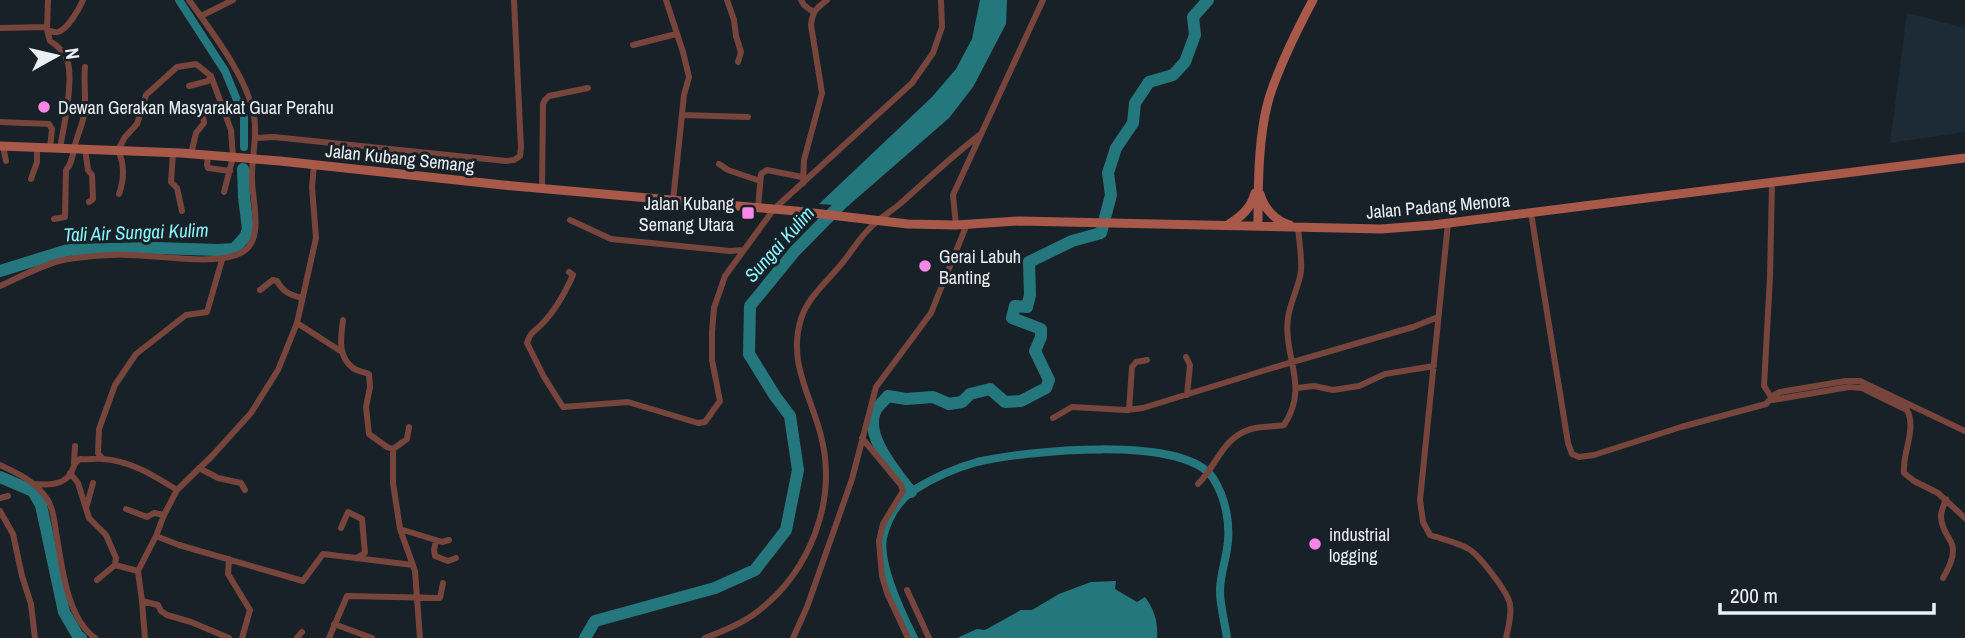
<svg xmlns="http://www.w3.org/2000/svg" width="1965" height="638" viewBox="0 0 1965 638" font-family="'Archivo Narrow',sans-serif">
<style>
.built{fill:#1d2b36}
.water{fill:#24787d}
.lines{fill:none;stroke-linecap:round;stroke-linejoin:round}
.canal{stroke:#24787d;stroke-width:8}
.river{stroke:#24787d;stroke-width:12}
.street{stroke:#77453c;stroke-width:6}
.secondary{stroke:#a8594a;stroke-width:9}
.poi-dot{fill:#fa87e7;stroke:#192128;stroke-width:2.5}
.labels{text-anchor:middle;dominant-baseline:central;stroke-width:6;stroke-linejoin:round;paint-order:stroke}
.poi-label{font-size:18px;fill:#eaf0f5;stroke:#192128;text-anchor:start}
.street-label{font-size:18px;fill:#eaf0f5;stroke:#192128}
.water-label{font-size:19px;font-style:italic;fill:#88f7fd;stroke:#192128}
</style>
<rect width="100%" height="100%" fill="#192128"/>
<path class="built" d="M1907 13 1965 28V132L1890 143Z"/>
<path class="water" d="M980 0H1007L1006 24 973 87 949 118 848 206 819 204 932 97 956 69 972 39Z
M1116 581 1115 589 1137 602 1145 597C1155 611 1158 622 1157 638H957L977 629 985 630 1021 610H1032L1059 594 1091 582Z"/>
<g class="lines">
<path class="canal" d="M179 0 225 71 244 117V147
M914 638C902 614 878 564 883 538 887 520 898 500 914 490 933 478 955 468 977 462 1023 451 1183 434 1213 478 1226 498 1231 526 1227 549 1225 562 1220 577 1220 591 1220 606 1225 623 1227 638"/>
<path class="river" d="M0 271 68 250 156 248 218 250 234 249 245 237 248 229 244 197 243 169
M0 477 33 491 41 505 64 612 78 636 81 638
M911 492C896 472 861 433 877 408 880 404 885 400 888 396L906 399 933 397 949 404 962 402 970 394 990 389 1005 402 1021 401 1046 388 1049 380 1035 351 1041 337V329L1012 318 1015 306 1027 307 1030 295 1029 262 1072 241 1101 233 1111 195 1108 173 1116 148 1133 123 1135 103 1149 82 1173 75 1185 62 1195 35 1193 17 1208 0
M585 638 595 621 715 588 755 570 786 530 798 470 790 416 775 396 749 354 750 306 795 251 850 195"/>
<path class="street" d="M48 0 47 30C50 31 55 33 58 32 68 29 79 9 83 0
M666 0 683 52 689 77 684 95 673 201
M727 0 734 20 736 36 741 52 738 62
M801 0 804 5 813 12
M201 16 233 0
M0 28 46 27
M47 30 50 41C59 46 65 53 68 63 73 85 64 126 60 148
M633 45 676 34
M189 86 208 81 211 76
M682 115 748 117
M0 122 49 124 52 129 50 148
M256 138 274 137 506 161 514 160 520 156 521 148 514 0
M3 146 6 161
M85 149 88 170 92 175 93 199 89 202
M173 153 171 182 177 188 182 211
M191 154 196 133 204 123 203 113
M208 155 207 165 208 168 230 171
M719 164 728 170 760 181
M31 179 37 162V148
M803 183 804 160 822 93 811 25C813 10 816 9 827 0
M1772 183 1770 277 1764 386 1773 400 1849 387 1862 388 1907 410C1917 429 1902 453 1904 473L1914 481 1938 493 1965 518
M542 188 543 104 545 100 549 96 588 88
M119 194C124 180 125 165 118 150L125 137 137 124 146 95 177 67 196 64 211 76 231 130 233 157 224 192
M758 208 761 174 767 170 802 177
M1531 213 1568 443 1572 454 1579 457 1594 455 1681 427 1766 404 1774 395 1780 392 1846 381H1860L1965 431
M54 219 65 217 66 170C73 162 72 155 75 145 77 137 80 130 82 123 88 105 83 85 85 67
M570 220 611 239 730 251 743 250
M1448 223 1420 500 1423 522 1430 535C1442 539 1456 542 1467 548 1477 552 1509 593 1510 605 1512 615 1508 628 1506 638
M956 225 953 195 1043 0
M569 272 573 275C565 293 555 311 541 325 533 333 531 331 527 343L544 377 563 407 628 402 698 423 705 422 720 401 712 360V332L714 308 725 276 774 209 912 83 933 53 942 27 941 0
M0 286C18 278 40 266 59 261 76 257 95 256 112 255 146 252 218 269 244 251 264 238 252 199 252 180 251 158 258 138 254 116 248 78 211 31 189 0
M260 290 273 280 277 281C283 292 290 295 302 298
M343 320C341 337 337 356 353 368 357 371 364 372 369 374L370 387 366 407 369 434 387 447 393 449
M297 323 342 352
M1186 357 1190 365 1187 395
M1297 388 1314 386 1333 390 1359 386 1385 374 1434 366
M1129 410 1132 367 1136 362 1147 360
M1053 418 1072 407 1126 410 1143 408 1269 369 1413 327 1438 317
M409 427 407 439 393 449V483L400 529 415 571 420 638
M862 438 901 485 903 491 883 524 879 541 882 576 887 593 908 638
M102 458 98 453 99 429 115 385 136 354 186 315 207 312 222 260
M74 463 75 446
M0 465C17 473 33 480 45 496 53 506 54 519 56 532 62 565 66 617 95 638
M199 468 218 478 241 483 245 490
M70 473 78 483 89 518 106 535 116 558 115 565
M34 484C47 485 63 486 71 473 74 466 74 463 80 459 88 460 96 458 103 459 131 461 153 475 177 490
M1198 484C1217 465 1223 437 1251 429 1261 426 1273 427 1284 425 1310 386 1283 358 1288 318 1290 302 1299 287 1301 271 1302 257 1299 241 1298 227
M0 498 8 496
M87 505 93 483
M126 509 147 517 154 513 164 515
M0 511 13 534 22 576 31 604 35 638
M341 528 348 512 362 519 365 553 356 558
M400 529 442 542 449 540
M156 536 179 545 303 581 323 554 413 565
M436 540 434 550 435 556 448 561 456 558
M229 559 228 574 250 610 242 638
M1943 578C1949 568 1957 553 1951 542 1946 533 1941 526 1941 516 1941 511 1944 504 1946 499
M97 580 115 565 138 571
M907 590 929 638
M142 601 158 605 161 611 167 615 191 622 229 638
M334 624 372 638
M145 638 142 601 138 571 156 536 164 515 177 490 212 456 251 413 278 370 297 323 316 238 312 187 314 165
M297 638 302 632
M329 638 347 596 440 598 443 583
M705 638C721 632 739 625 753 615 810 574 839 500 820 432 809 392 788 361 801 319 807 299 825 283 838 268 849 256 857 241 868 230 877 220 890 212 901 203 927 180 953 155 981 134
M793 638 807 607 852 479 876 387 931 313 967 224"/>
<path class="secondary" d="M0 146 181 153 280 161 503 185 796 211 908 224 956 225 1019 221 1381 229 1433 225 1965 158
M1260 194C1264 208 1275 221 1290 225
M1229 224C1242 216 1251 208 1255 193
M1258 226C1258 186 1258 133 1270 95 1281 62 1297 30 1313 0"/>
</g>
<g class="poi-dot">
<circle cx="44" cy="107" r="7"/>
<rect x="741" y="206" width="14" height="14" rx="3.5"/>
<circle cx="925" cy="266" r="7"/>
<circle cx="1315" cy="544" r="7"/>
</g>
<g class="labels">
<g class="poi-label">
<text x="58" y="107">Dewan Gerakan Masyarakat Guar Perahu</text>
<text x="734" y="203" text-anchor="end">Jalan Kubang<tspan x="734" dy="21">Semang Utara</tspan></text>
<text x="939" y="256">Gerai Labuh<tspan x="939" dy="21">Banting</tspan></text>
<text x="1329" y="534">industrial<tspan x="1329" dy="21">logging</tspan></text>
</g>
<g class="street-label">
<text transform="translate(400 158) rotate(6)">Jalan Kubang Semang</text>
<text transform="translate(1438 206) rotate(-5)">Jalan Padang Menora</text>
</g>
<g class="water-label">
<text transform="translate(136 232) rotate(-2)">Tali Air Sungai Kulim</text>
<text transform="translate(779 244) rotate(-48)">Sungai Kulim</text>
</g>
</g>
<g transform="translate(56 56) rotate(82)" stroke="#192128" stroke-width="5" paint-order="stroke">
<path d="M0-5L12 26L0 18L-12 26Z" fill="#eaf0f5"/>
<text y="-10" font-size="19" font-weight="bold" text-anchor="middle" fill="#eaf0f5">N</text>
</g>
<path d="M1720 603v10h214v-10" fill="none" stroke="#eaf0f5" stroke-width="3.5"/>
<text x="1730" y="603" font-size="21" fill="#eaf0f5" stroke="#192128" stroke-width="5" paint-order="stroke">200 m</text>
</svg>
